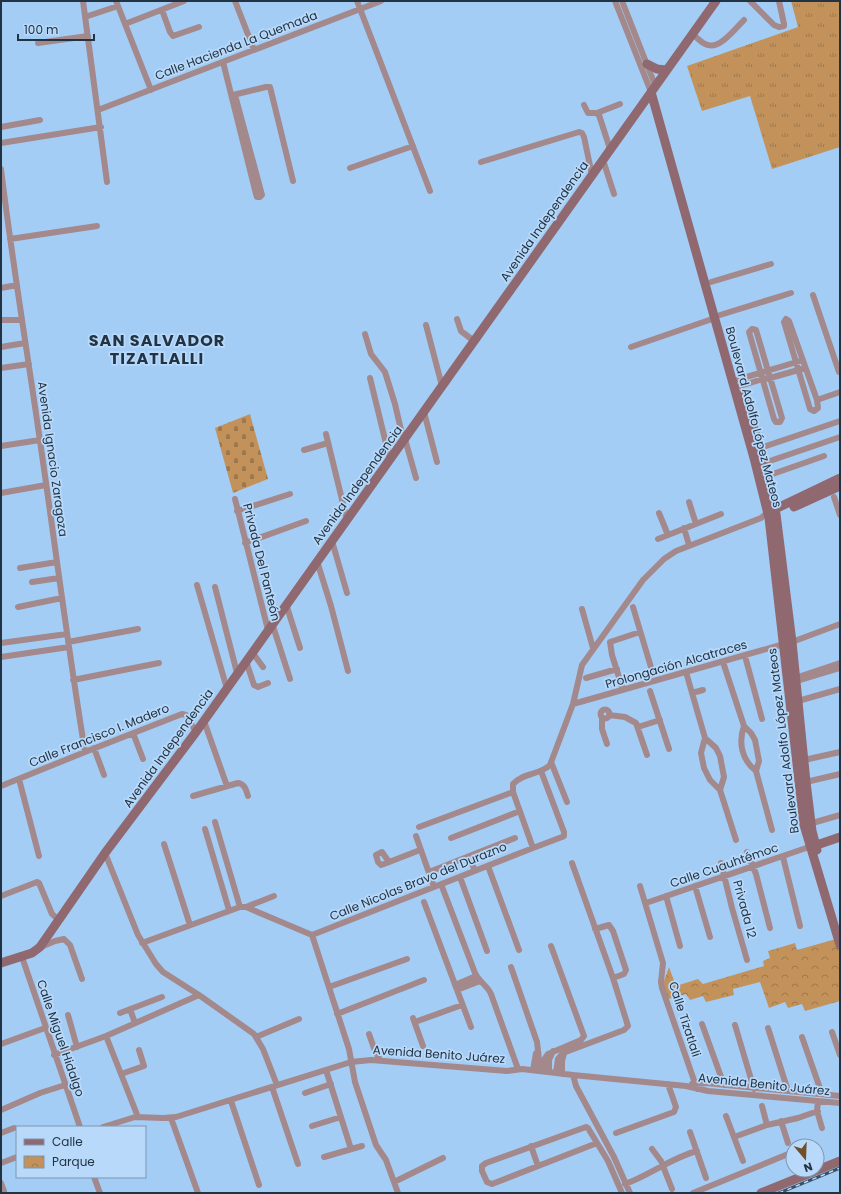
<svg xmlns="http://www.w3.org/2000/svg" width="841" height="1194" viewBox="0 0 841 1194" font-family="Poppins,sans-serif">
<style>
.grass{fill:url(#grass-tufts)}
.cemetery{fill:url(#cemetery-stones)}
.park{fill:url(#park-crowns)}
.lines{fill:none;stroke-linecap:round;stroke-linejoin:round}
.street{stroke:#a3888c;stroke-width:6}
.secondary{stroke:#8f696f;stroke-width:9}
.rail-casing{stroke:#3a5065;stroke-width:3}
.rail{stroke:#b8d9fa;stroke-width:1.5;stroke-dasharray:4.5;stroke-linecap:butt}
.labels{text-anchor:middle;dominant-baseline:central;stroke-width:3.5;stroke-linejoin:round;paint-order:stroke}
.street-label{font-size:12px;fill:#223343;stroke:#b8d9fa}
.district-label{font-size:16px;font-weight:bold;letter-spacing:1px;fill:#223343;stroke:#b8d9fa}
</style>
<defs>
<pattern id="grass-tufts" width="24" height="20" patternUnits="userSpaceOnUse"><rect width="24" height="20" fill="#c3925b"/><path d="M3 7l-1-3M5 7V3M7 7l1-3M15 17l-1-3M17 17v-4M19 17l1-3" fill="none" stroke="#9e784d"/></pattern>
<pattern id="cemetery-stones" width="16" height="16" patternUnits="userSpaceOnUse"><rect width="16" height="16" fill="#c3925b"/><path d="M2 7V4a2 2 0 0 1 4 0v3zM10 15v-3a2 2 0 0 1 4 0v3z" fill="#9e784d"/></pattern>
<pattern id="park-crowns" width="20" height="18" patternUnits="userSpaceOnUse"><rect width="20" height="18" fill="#c3925b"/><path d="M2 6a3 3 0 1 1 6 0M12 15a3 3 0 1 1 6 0" fill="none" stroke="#9e784d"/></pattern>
</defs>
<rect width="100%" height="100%" fill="#a4cdf6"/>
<path class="grass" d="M791 1H840V147L772 169 750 96 702 111 687 66 798 27Z"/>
<path class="cemetery" d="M250 414 268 479 233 493 215 428Z"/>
<path class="park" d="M836 939 840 954V1001L805 1011 802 1004 788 1008 785 1002 769 1008 760 982 733 989 734 995 706 1002 703 996 690 1000 686 994 668 999 663 984 669 967 676 986 698 979 703 984 764 966 763 961 770 958 768 951 795 943 797 950Z"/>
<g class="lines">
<path class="street" d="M83 1 107 182
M116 1 151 90
M235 1 254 50
M357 1 430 191
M615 1 651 92
M622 1 655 85
M750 1 774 25 779 27 784 26V24L779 1
M162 10 170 32 173 36 199 27
M85 17 118 6
M125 24 184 1
M692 34C697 37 702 44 708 45 720 49 736 28 744 20
M38 43 88 36
M223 62 256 194 257 197H260L262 195 235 95
M233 95 266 87H270L293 181
M584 105 588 113H596L599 115 610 149
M98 110 381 1
M597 113 620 104
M1 127 40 120
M1 143 101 127
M603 160 614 194
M481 162 579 132 582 133 584 137 592 175
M350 168 413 146
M1 169C12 260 27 350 40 441 55 544 68 648 85 752
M10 239 97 226
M711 282 771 264
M1 288 17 285
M813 295 839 372
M720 315 791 293
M457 319 461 331 474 341
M786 319 789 321 817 400 818 408 814 411 810 409 784 322Z
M1 320H22
M426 325 442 386
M752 329 756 330 782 418 780 422H776L774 419 749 332Z
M365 334 371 354 385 372 395 404 401 430 405 439 416 478
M1 347 25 343
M631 347 715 318
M1 368 29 364
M370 378 390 460
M733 381 800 361
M740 386 763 379 770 378 802 369
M817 400 840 392
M424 412 437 462
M326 434 347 520
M1 446 40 440
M760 448 840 421
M304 450 328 443
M764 463 840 437
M767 476 824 456
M1 493 46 485
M834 497 840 515
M235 499 268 630
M689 502 696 524
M237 511 290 494
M659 513 668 535
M684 528 689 545
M658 539 721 514
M332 541 347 593
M245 543 306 521
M317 561 331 606 348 671
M20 568 57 562
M32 582 59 578
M197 585 227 689
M215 587 237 673
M286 604 300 648
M18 607 62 598
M633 607 653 674
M582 609 593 648
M272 623 290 679
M68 642 138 629
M792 642 840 624
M1 643 67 634
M252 652 263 667
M745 656 762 719
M1 657 69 647
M246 661 254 685 258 687 268 683
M723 662 744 726 751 733 755 740 759 761 756 771 772 830
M686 672 705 738 716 748 720 756 724 777 720 790
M586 678 617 669
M795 678 840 663
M73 680 159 663
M797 681 840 668
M623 690 612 655 610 642 640 632
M650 691 669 749
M692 693 703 690
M798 701 840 689
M573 704 784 644
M600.5 714a4.5 4.5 0 1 1 9 0a4.5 4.5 0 1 1-9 0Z
M609 715 625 717 636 723 647 755
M602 717V729L607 744
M204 721 227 786
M744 726C738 743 742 760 756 771
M638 727 660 720
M133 733 143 759
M705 738 701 753 704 768 710 780 720 790 736 840
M94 748 104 775
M804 760 840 752
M551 762 567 802
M19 779 39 856
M806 782 840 774
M1 786 85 752 182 714 186 715 196 732
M193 796 238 783C245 784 246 790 248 796
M215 822 240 907
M809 824 840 815
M419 827 513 792
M205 829 229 910
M416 836 434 887
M451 838 520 811
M164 844 190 925
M533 848 513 792V784C522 773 540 775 550 765L573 704 582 665 643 580 664 559 676 551 761 518 768 512
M747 852 756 874 770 928
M105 853 138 935 156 964 163 972 199 995 254 1034 263 1049 277 1085
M469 856 475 871
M783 857 800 926
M389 862 382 852 376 855 378 862 381 865 384 864 420 850
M721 863 732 908 747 960
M488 866 519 950
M429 872 515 838
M460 877 487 951
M441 884 475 973C479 982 487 985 491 994L518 1069
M640 886 663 963 661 982 662 988 697 1089
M695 886 710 937
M1 896 37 882 39 883 52 914 59 920
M666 896 680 946
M424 902 471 1027
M646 903 809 847
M246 907 274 896
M595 929 609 925 613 931 626 970 624 974 613 978
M312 935 533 848 562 837 564 836V832L541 771
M312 935 349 1049 355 1082 376 1145 386 1160 398 1193
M142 943 240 907H246L312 935
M41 947 55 941 64 939 70 945 82 979
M22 957 80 1127
M511 967 537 1042 539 1059 538 1071
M455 985 476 976
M329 987 407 959
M457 990 480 981
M130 1009 135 1023
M120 1013 162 997
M337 1014 424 980
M68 1015 77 1047
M413 1018 423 1046
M415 1022 462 1005
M702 1024 724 1085
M735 1025 754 1089
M768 1028 788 1091
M832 1032 840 1055
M369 1034 375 1051 380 1060
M106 1036 138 1117
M256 1037 299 1019
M802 1037 822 1094
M1 1044 45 1028
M54 1055 106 1036 199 995
M326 1070 351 1149
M533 1070 536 1053
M544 1071V1060L548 1054 581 1040 584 1036 551 946
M549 1072V1060L553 1051
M556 1073 558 1059 563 1053 624 1030 628 1026 613 978 572 863
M121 1074 144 1066 139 1050
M562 1074V1061L564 1054
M573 1075 576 1086 614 1157 630 1193
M692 1084 706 1083 840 1096
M272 1087 298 1164
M305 1093 331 1084
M231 1101 259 1185
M818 1101 817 1111 822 1128
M762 1106 767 1125
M1 1110 40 1093 65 1085
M726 1116 743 1161
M171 1118 198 1193
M781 1121 788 1143
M312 1126 341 1117
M103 1127 135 1117 163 1118 176 1117 351 1062 371 1060 507 1071 522 1069 573 1075 686 1086 708 1091 840 1103
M690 1132 706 1178
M1 1133 14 1128
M616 1133 674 1112 676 1107 668 1084
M734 1137 767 1125 798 1118 818 1111
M597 1143 492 1184 487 1182 482 1171V1166L486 1163 586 1127 588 1128 608 1161 622 1193
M531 1146 538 1166
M652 1149 661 1161 672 1189
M324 1157 362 1146
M1 1163 17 1157
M94 1177 100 1193
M394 1182 443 1158
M1 1183 4 1191
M625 1184C650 1175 671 1158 697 1151
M693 1193 793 1152"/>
<path class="secondary" d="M647 64 657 69 666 70
M651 92 754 458 769 518 804 825 840 945
M743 394 760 448 776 514 792 642 806 782 812 831 817 850
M794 507 840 486
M771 511 840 478
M811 847 840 837
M1 963 32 953 40 947 105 853 196 732 716 1
M761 1193 840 1161"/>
<g class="rail-casing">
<path id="rail" d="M779 1193 840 1168"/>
</g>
<use href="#rail" class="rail"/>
</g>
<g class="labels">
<g class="street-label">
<text transform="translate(236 45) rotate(-21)">Calle Hacienda La Quemada</text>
<text transform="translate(544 221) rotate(-55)">Avenida Independencia</text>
<text transform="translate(754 417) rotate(75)">Boulevard Adolfo López Mateos</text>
<text transform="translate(53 459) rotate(82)">Avenida Ignacio Zaragoza</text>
<text transform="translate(357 485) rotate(-54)">Avenida Independencia</text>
<text transform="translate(262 562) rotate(76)">Privada Del Panteón</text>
<text transform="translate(676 664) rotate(-16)">Prolongación Alcatraces</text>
<text transform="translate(99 735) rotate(-22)">Calle Francisco I. Madero</text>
<text transform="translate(783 741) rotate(-97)">Boulevard Adolfo López Mateos</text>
<text transform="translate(168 748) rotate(-54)">Avenida Independencia</text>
<text transform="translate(724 865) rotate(-19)">Calle Cuauhtémoc</text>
<text transform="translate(418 881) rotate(-22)">Calle Nicolas Bravo del Durazno</text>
<text transform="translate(745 909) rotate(75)">Privada 12</text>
<text transform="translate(685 1019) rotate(72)">Calle Tizatlali</text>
<text transform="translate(61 1038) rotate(71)">Calle Miguel Hidalgo</text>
<text transform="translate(439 1054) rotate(4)">Avenida Benito Juárez</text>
<text transform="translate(764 1084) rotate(6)">Avenida Benito Juárez</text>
</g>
<g class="district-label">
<text x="157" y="340">SAN SALVADOR<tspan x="157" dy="18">TIZATLALLI</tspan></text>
</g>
</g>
<rect width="841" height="1194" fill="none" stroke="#223343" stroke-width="4"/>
<rect x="16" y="1126" width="130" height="52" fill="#b8d9fa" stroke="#7c97b1"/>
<rect x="24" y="1139" width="20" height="6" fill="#8f696f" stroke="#7c97b1"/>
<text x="52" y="1146" font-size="12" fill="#223343">Calle</text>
<rect x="24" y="1156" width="20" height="12" fill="url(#park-crowns)" stroke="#7c97b1"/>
<text x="52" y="1166" font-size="12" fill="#223343">Parque</text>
<g transform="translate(805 1158) rotate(161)"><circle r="19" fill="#b8d9fa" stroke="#7c97b1"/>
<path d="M0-3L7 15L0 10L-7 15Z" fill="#714f27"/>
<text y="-6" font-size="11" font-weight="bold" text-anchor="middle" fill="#223343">N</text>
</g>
<path d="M18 34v6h76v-6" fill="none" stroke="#223343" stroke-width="2"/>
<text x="24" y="34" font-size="12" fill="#223343" stroke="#b8d9fa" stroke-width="3" paint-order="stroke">100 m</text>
</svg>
